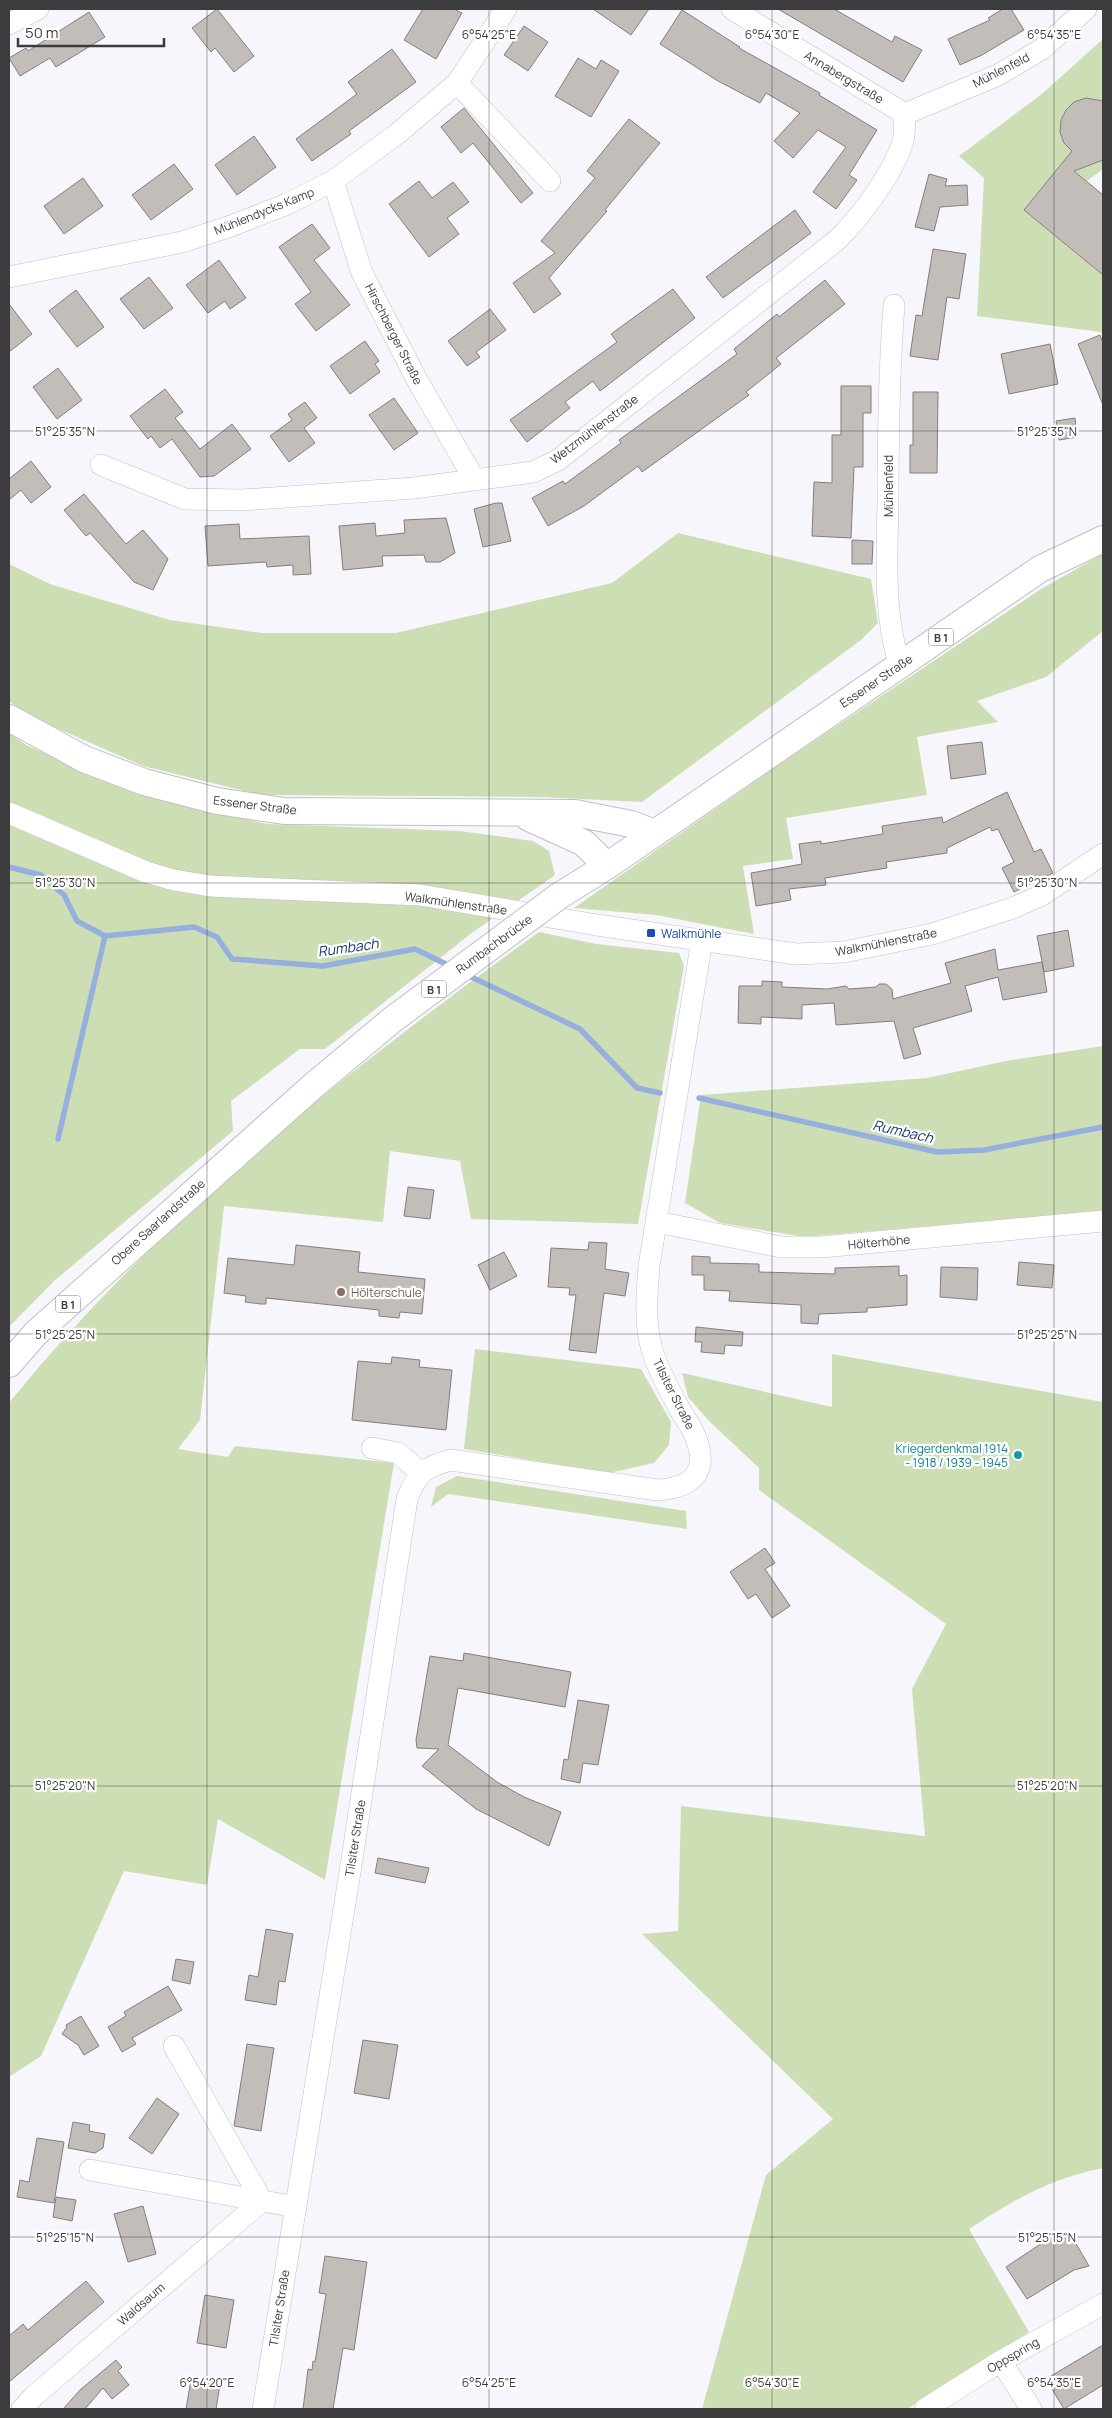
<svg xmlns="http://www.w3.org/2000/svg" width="1112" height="2418" viewBox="0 0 1112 2418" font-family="Manrope,sans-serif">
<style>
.green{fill:#cedeb4}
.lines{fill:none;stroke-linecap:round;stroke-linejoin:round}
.stream{stroke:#95afde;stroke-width:5.5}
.building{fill:#c3bdba;stroke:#847f7c}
.minor-casing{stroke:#c1bfc5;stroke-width:22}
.major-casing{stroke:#c1bfc5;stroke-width:28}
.minor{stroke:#fff;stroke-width:21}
.major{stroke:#fff;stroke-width:26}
.major-bridge-casing{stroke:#c1bfc5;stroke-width:28;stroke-linecap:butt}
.major-bridge{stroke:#fff;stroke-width:26}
.ticks{fill:none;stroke:#3c3b3e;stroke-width:1;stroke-opacity:0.45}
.transit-dot{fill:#1a4fb4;stroke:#fff;stroke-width:2}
.education-dot{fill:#8d6e63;stroke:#fff;stroke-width:2}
.culture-dot{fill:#0f9aa8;stroke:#fff;stroke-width:2}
.labels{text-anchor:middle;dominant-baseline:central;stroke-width:4.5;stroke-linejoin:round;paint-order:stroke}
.shield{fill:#fff;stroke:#767678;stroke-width:1}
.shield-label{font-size:11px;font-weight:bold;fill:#3c3b3e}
.street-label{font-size:12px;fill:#3c3b3e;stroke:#fff}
.transit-label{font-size:12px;fill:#164399;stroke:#fff;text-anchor:start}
.education-label{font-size:12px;fill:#785e54;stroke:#fff;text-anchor:start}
.culture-label{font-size:12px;fill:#0d838f;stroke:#fff;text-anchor:end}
.water-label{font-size:14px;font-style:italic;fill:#18356d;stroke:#fff}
.ticks-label{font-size:12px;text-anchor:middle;fill:#3c3b3e;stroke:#fff;stroke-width:4.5;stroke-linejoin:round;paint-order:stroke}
</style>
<rect width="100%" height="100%" fill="#f7f6fc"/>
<path class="green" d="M1103 39V169L1087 181 1064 162 1024 210 1103 275V335L1101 332 977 316 984 178 959 156 1043 93Z
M678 533 871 579 878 623 861 640 642 802 542 797 261 795 143 766 27 715 9 701V564L50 584 170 620 262 633H396L612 583Z
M1103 554V631L1046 677 977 701 998 722 917 737 927 795 786 818 793 859 743 866 754 934 656 915 574 908 771 770 1041 589Z
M9 733 26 745 137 794 267 824 460 831 533 841 549 851 555 875 473 932 325 1049H300L231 1101 233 1131 54 1281 9 1327Z
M539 932 596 944 679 953 684 966 638 1224 471 1219 460 1161 390 1151 383 1222 224 1206 200 1420 178 1449 228 1457 235 1446 394 1463 325 1880 218 1819 207 1885 124 1871 41 2056 9 2077V1403C158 1219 348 1070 539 932Z
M1103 1046V1211L804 1237 720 1223 685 1203 701 1095 927 1078 1006 1061Z
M475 1349 641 1369 671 1422 669 1445 654 1463 609 1473 464 1449Z
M832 1354 1103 1402V2168C1049 2179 1015 2199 969 2229L1029 2332 907 2409H702L766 2175 833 2119 642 1934 678 1931 681 1806 925 1836 912 1689 946 1624 759 1490V1468L708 1420 688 1397 682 1373 832 1407Z
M457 1476 686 1511 687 1529 448 1494 431 1507 436 1487Z"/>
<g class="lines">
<path class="stream" d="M9 867 41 875 64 895 77 921 105 936 194 927 217 937 232 959 323 966 415 949 452 967
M467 975 580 1029 637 1088 660 1093
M699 1098 937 1152 984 1150 1103 1127
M58 1139 105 936"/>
</g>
<path class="building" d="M217 9 254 56 234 72 215 48 211 52 192 28Z
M423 9H454L462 13 436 59 404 40Z
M593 9H649L631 35Z
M778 9H834L892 42 895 36 922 50 903 82Z
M1003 9H1011L1024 30 982 55 960 65 948 39 990 20 988 18Z
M682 10 740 47 739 48 820 93 819 95 877 130 849 175 857 180 836 209 813 192 846 147 818 130 793 158 774 141 800 113 766 93 760 103 718 81 660 44Z
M89 12 105 37 56 67 50 58 20 76 9 58 26 48 28 51Z
M524 26 548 42 528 71 504 55Z
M392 49 416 82 349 131 351 134 312 161 296 139 357 94 348 82Z
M578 58 596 69 601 60 619 71 591 117 555 96Z
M1086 98 1103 101V160L1074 171 1103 195V275L1024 210 1072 151 1064 143 1060 132 1061 120 1066 110 1074 102Z
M464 108 533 193 521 203 473 143 461 153 441 127Z
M629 119 660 143 605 210 607 211 549 278 561 294 534 313 513 283 555 253 541 241 595 178 587 171Z
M254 136 276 167 237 195 215 165Z
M174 164 193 189 151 220 132 195Z
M929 174 947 179 945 186 967 185 968 205 940 207 934 231 915 227Z
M83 178 103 206 64 234 44 206Z
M419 181 432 198 453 182 469 202 447 218 459 234 429 257 389 204Z
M795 210 811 233 723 298 706 277Z
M312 224 330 248 314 260 350 305 316 331 295 304 311 292 279 247Z
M933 249 966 254 959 299 947 297 938 360 910 356 916 315 922 316Z
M219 260 246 298 230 309 225 301 208 313 186 285Z
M149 277 173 308 144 329 120 299Z
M825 280 845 304 776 358 781 364 746 392 749 395 642 472 638 466 584 506 548 526 532 498 563 481 565 484 621 443 619 440 737 354 734 349 777 314 779 317Z
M673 289 695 318 600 391 593 381 565 402 570 408 527 442 510 420 617 342 611 334Z
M76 290 104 327 77 347 49 311Z
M9 304 32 334 9 352Z
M490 309 506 330 476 352 480 357 467 366 448 341Z
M1100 335 1103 343V405L1078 344Z
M365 341 379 361 375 364 380 372 350 394 330 366Z
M1050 344 1058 384 1009 394 1001 354Z
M58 368 82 400 57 419 33 387Z
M841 386H871V413H863V467H854L851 538 812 536 814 482 832 483V435H841Z
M165 389 183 412 175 418 200 449 232 424 251 449 214 476 200 477 172 439 160 448 151 436 148 439 130 416Z
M913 392H938L937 473H910V445H913Z
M394 398 418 433 394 450 369 415Z
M305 402 317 418 304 428 315 443 289 462 270 436 292 420 288 414Z
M1075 418 1077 437 1059 440 1056 421Z
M31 461 51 487 31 503 21 490 9 500V479Z
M84 494 126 544 143 530 168 559 153 590 134 582 90 533 86 536 64 510Z
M496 503H502L511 541 483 547 474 509Z
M446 518 455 553 440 562H426L424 555 382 556 383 566 343 570 339 526 375 523 376 536 405 533 404 520Z
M239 524 240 539 309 536 311 574 293 575V565L267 567 266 562 208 566 205 526Z
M852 540 873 541 872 564H852Z
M982 742 986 774 951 779 947 746Z
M1007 792 1034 852 1041 849 1053 873 1014 892 1002 868 1014 862 998 829 992 831 990 827 947 848V853L886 862 887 868 825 878 826 885 789 889 791 900 756 906 751 873 802 864 799 844 821 841V844L883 834 882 826 942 817 943 823Z
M1068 930 1074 966 1044 972 1037 936Z
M995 949 998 970 1042 962 1047 992 1003 1000 998 977 965 986 972 1011 913 1028 921 1054 904 1059 894 1021 836 1025 834 1003 802 1005V1019L761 1017V1024L738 1023 739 986H762V981L782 982V987L827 989 846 986 849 989 876 987 879 984H886L892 989 893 999 951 983 945 963Z
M408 1187 434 1190 430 1219 404 1216Z
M589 1242 607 1243 605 1269 629 1273 625 1296 604 1293 596 1353 569 1350 576 1295H569L570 1288 548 1287 551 1248 588 1250Z
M296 1245 360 1252 358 1272 425 1279 422 1314 400 1312 399 1318 379 1316V1310L266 1298V1304H261L245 1302 246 1296 224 1293 228 1258 294 1265Z
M504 1252 517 1276 490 1290 478 1265Z
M692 1256 710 1257V1263L759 1264V1272L835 1274V1268L899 1266V1276L907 1275V1305L867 1308V1312L819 1314 818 1324 801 1323V1305L729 1301 730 1291 704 1290V1275H692Z
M1019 1262 1054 1265 1052 1288 1017 1285Z
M941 1267 978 1268 977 1300 940 1297Z
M696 1327 743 1332 742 1346 725 1345 724 1354 701 1352 702 1342H695Z
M392 1357 420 1360 419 1367 452 1370 446 1430 352 1420 358 1361 391 1364Z
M765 1548 775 1563 765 1569 790 1606 772 1618 756 1594 748 1599 730 1572Z
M464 1653 571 1672 565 1707 458 1688 448 1745 497 1782 524 1797 561 1812 549 1846 476 1809 422 1766 439 1749 417 1748 416 1740 430 1656 463 1661Z
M578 1700 609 1705 598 1765 583 1763 580 1783 561 1779 564 1759 568 1760Z
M378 1858 429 1868 425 1883 375 1873Z
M266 1929 293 1934 285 1982 279 1981 276 2005 245 2000 249 1975 258 1977Z
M176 1959 194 1962 190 1984 172 1980Z
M168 1986 182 2010 132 2038 136 2044 122 2052 108 2027 126 2016 124 2012Z
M81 2016 99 2046 84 2055 78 2045 62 2034 67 2027 66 2025Z
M363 2040 398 2045 389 2099 354 2093Z
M247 2044 274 2048 261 2131 234 2126Z
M157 2098 179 2114 152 2154 129 2138Z
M73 2122 90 2125 89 2131 105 2134 103 2148 95 2153 68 2148Z
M37 2138 64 2142 54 2203 17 2197 20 2180 29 2182Z
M56 2197 76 2200 72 2221 53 2217Z
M143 2206 156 2254 128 2262 114 2214Z
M1057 2233 1062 2240 1071 2235 1089 2266 1074 2270 1027 2299 1006 2267Z
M325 2256 367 2262 354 2350 343 2348 333 2409H303L308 2369 312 2370 313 2361 315 2362 326 2294 319 2293Z
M86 2281 104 2302 9 2382V2336L23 2324 28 2330Z
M205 2295 234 2300 226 2348 197 2343Z
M1103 2345V2385L1064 2409 1046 2379Z
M116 2360 122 2367 118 2371 129 2385 112 2399 103 2388 85 2409H63L80 2390Z
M191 2380 220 2385 216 2409H186Z"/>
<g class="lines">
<g class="minor-casing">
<path id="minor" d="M732 9 905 114
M9 24 38 9
M457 83 550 181
M905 114 998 75 1042 49 1086 9
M333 181 362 273 416 378 474 479
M9 277 182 242 231 226 287 204 333 181 397 134 457 83 506 9
M894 305C889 371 888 437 888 503 887 557 883 614 900 666
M101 465 185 499 242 500 414 488 533 472 558 460 837 240C860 218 894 172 903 141 905 133 904 123 905 114
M9 813 146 872 174 880 210 886 420 895 597 925 796 954 844 952 932 934 1013 908 1042 895 1103 854
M657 1222 781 1247H822L1103 1221
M372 1448 398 1453 421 1473
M90 2170 296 2207
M1001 2361 1031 2409
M22 2409 34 2396 262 2201 174 2046
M263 2409 350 1872 407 1499C417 1473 424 1467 451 1460L657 1490C692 1488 710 1472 695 1436 691 1425 683 1416 678 1406 668 1388 658 1369 652 1350 644 1322 647 1294 649 1266L702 940
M925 2409 1001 2361 1103 2304"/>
</g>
<g class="major-casing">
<path id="major" d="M9 718 84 759 144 782 217 801 284 811 575 813 631 824 655 833
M529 818 584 843 607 866
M559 896 607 866 1040 569 1103 539
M9 1364 36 1333 313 1086"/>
</g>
<use href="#minor" class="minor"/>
<use href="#major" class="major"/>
<g class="major-bridge-casing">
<path id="major-bridge" d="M313 1086 392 1020 559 896"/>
</g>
<use href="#major-bridge" class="major-bridge"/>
</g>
<path class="ticks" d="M207 9V2409M489 9V2409M772 9V2409M1054 9V2409M9 431H1103M9 883H1103M9 1334H1103M9 1786H1103M9 2237H1103"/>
<rect class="transit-dot" x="646" y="928" width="10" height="10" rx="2.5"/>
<circle class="education-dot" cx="341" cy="1292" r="5"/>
<circle class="culture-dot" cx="1018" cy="1455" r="5"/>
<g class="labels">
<g class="shield">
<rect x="928.5" y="628.5" width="25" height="17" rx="4"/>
<rect x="421.5" y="980.5" width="25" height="17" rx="4"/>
<rect x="55.5" y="1295.5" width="25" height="17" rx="4"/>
</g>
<g class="shield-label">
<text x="941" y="637">B 1</text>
<text x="434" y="989">B 1</text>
<text x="68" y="1304">B 1</text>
</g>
<g class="street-label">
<text transform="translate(1001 70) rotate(-27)">Mühlenfeld</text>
<text transform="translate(844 77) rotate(31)">Annabergstraße</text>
<text transform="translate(264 211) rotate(-22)">Mühlendycks Kamp</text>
<text transform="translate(394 334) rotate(63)">Hirschberger Straße</text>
<text transform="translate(594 429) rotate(-37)">Wetzmühlenstraße</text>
<text transform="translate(888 486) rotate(-90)">Mühlenfeld</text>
<text transform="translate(876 681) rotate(-34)">Essener Straße</text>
<text transform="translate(255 805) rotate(7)">Essener Straße</text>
<text transform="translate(456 903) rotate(8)">Walkmühlenstraße</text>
<text transform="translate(886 942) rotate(-11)">Walkmühlenstraße</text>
<text transform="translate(494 944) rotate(-36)">Rumbachbrücke</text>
<text transform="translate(158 1222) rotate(-42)">Obere Saarlandstraße</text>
<text transform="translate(879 1242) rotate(-5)">Hölterhöhe</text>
<text transform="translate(674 1394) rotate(63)">Tilsiter Straße</text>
<text transform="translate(355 1838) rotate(-81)">Tilsiter Straße</text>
<text transform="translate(141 2304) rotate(-41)">Waldsaum</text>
<text transform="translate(279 2308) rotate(-81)">Tilsiter Straße</text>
<text transform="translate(1013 2355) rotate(-30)">Oppspring</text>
</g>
<g class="transit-label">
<text x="661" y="933">Walkmühle</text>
</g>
<g class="education-label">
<text x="351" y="1292">Hölterschule</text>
</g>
<g class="culture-label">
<text x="1008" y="1448">Kriegerdenkmal 1914<tspan x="1008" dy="14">- 1918 / 1939 - 1945</tspan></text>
</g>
<g class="water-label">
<text transform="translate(348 947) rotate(-8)">Rumbach</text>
<text transform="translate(903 1131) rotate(13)">Rumbach</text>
</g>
</g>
<g class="ticks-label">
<text x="489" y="39">6°54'25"E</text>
<text x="772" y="39">6°54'30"E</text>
<text x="1054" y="39">6°54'35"E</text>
<text x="65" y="436">51°25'35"N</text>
<text x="1047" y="436">51°25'35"N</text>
<text x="65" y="887">51°25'30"N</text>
<text x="1047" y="887">51°25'30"N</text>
<text x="65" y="1339">51°25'25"N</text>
<text x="1047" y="1339">51°25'25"N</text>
<text x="65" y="1790">51°25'20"N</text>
<text x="1047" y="1790">51°25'20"N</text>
<text x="65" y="2242">51°25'15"N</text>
<text x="1047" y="2242">51°25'15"N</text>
<text x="207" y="2387">6°54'20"E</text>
<text x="489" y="2387">6°54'25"E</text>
<text x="772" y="2387">6°54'30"E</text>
<text x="1054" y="2387">6°54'35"E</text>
</g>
<rect width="1112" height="2418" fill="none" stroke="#3c3b3e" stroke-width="20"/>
<path d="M18 38v8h146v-8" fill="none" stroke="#3c3b3e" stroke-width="2.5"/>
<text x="25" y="38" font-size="15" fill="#3c3b3e" stroke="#ffffff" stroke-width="4" paint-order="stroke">50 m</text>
</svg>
